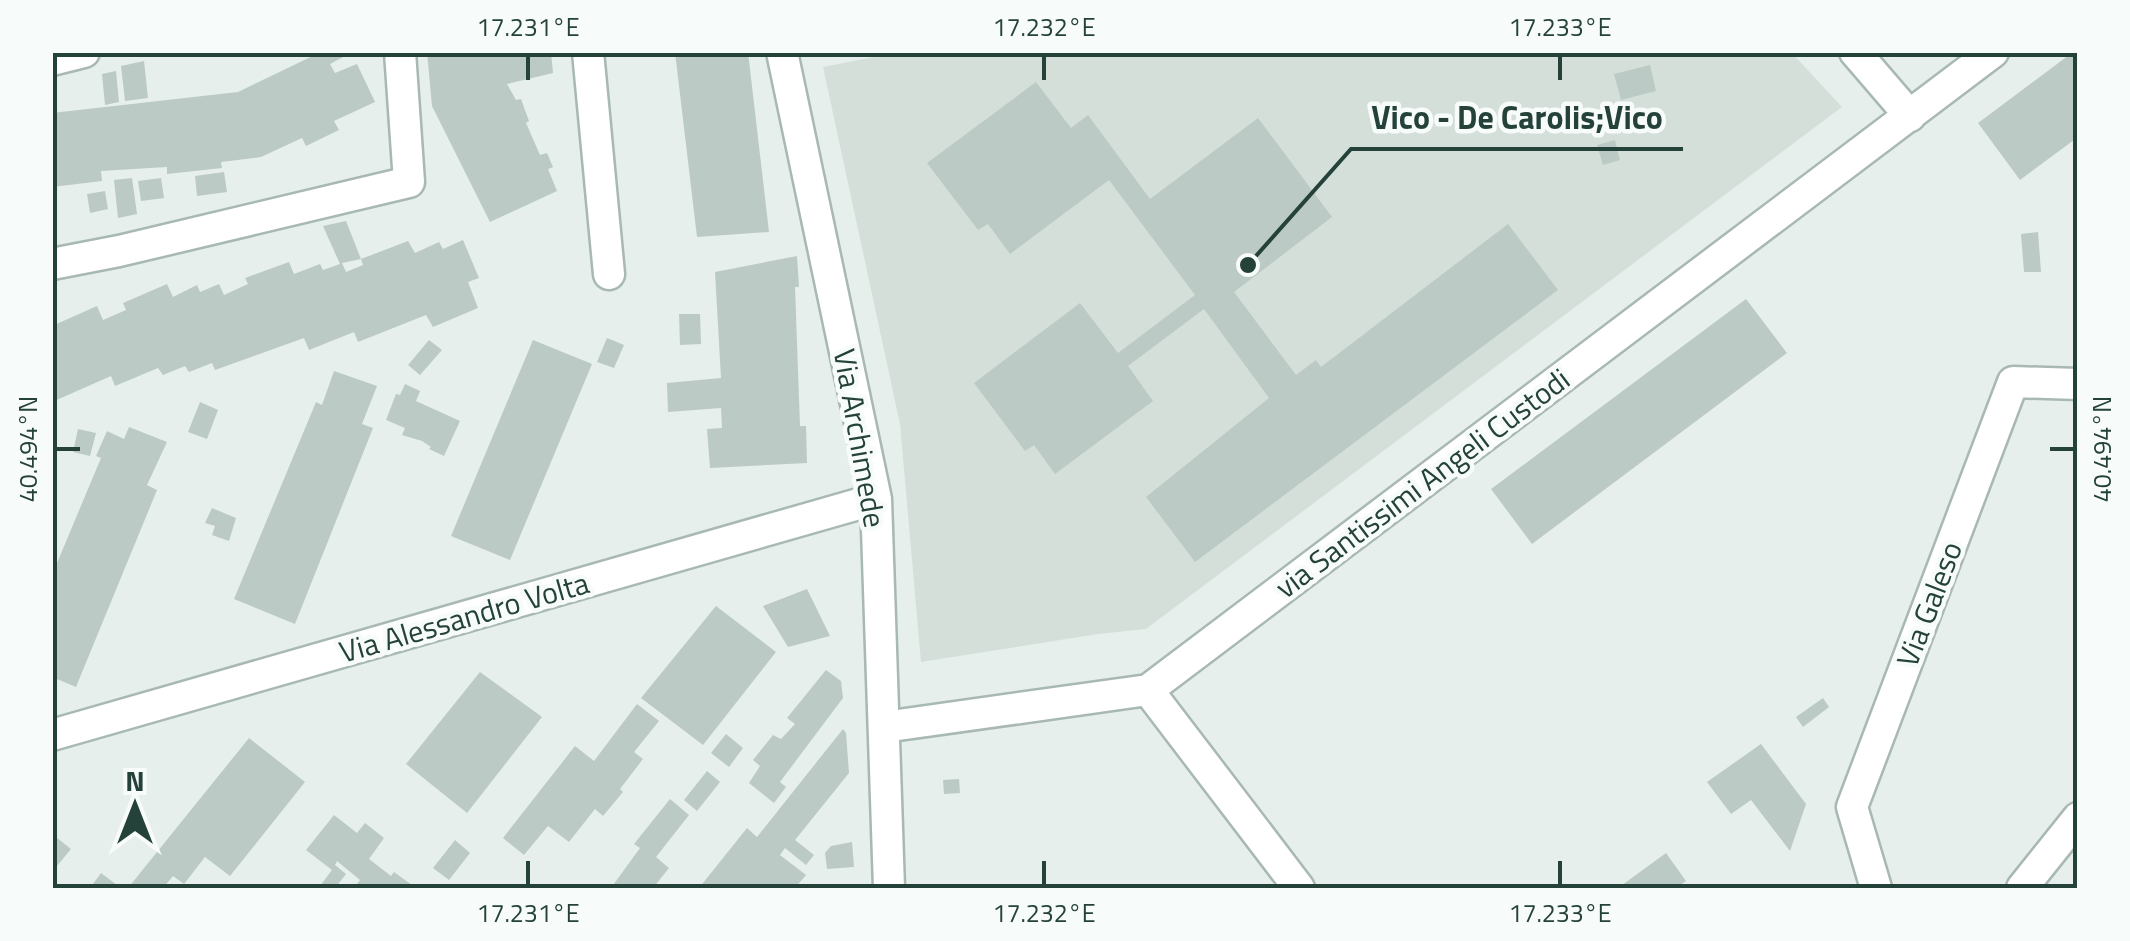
<svg xmlns="http://www.w3.org/2000/svg" width="2130" height="941" viewBox="0 0 2130 941" font-family="'Titillium Web',sans-serif">
<style>
.built{fill:#d4dfda}
.building{fill:#bbcac4}
.lines{fill:none;stroke-linecap:round;stroke-linejoin:round}
.street-casing{stroke:#a8b8b2;stroke-width:35}
.street{stroke:#fff;stroke-width:30}
.ticks{fill:none;stroke:#24423a;stroke-width:4}
.labels{text-anchor:middle;dominant-baseline:central;stroke-width:9;stroke-linejoin:round;paint-order:stroke}
.street-label{font-size:30px;fill:#24423a;stroke:#f7fbf9}
.leader{fill:none;stroke:#24423a;stroke-width:4}
.callout-dot{fill:#24423a;stroke:#f7fbf9;stroke-width:4}
.callout-label{font-size:32px;text-anchor:middle;font-weight:bold;fill:#24423a;stroke:#f7fbf9;stroke-width:9;stroke-linejoin:round;paint-order:stroke}
.neatline{fill:none;stroke:#24423a;stroke-width:4}
.ticks-label{font-size:25px;text-anchor:middle;fill:#24423a}
</style>
<rect width="100%" height="100%" fill="#e6efeb"/>
<path class="built" d="M900 52H1791L1842 107 1146 629 1098 634 921 662 900 424 823 67Z"/>
<path class="building" d="M321 52H343L345 56 330 64 335 73 357 64 375 102 334 121 339 130 306 146 302 138 261 157 221 162 222 168 167 174V167L101 171 102 181 52 187V113L238 92Z
M427 52H551L553 73 507 84 516 100 521 99 529 121 526 123 540 155 547 153 553 167 548 169 557 191 490 222 432 106Z
M675 52H748L769 232 697 237Z
M2073 52H2078V137L2020 180 1978 123Z
M144 61 148 98 125 101 121 66Z
M1650 65 1656 91 1621 100 1614 74Z
M116 71 119 102 105 105 102 74Z
M1036 82 1071 128 1088 115 1150 199 1258 118 1332 217 1234 292 1296 375 1316 360 1321 367 1508 224 1558 290 1195 562 1146 497 1269 398 1204 309 1128 366 1153 401 1055 474 1034 445 1025 451 974 383 1080 303 1118 353 1195 295 1109 180 1010 254 988 224 978 230 927 163Z
M1615 140 1620 160 1603 165 1597 145Z
M224 172 227 192 197 196 195 176Z
M132 178 137 214 118 218 114 180Z
M161 178 164 198 141 201 138 181Z
M105 191 108 209 90 213 87 194Z
M346 221 361 259 342 263 346 272 363 265 361 259 408 241 415 253 439 242 443 249 463 240 479 278 468 282 478 308 433 327 426 315 358 342 354 332 309 350 304 338 215 370 212 363 189 372 185 366 163 375 158 368 115 386 111 376 52 402V326L97 306 103 320 126 310 123 303 167 284 173 297 197 285 200 292 219 284 224 295 248 284 245 278 289 262 294 274 320 264 323 270 340 264 323 226Z
M2038 232 2041 272H2024L2021 234Z
M797 256 799 287H795L800 426H806L807 463 710 468 707 429 722 428 721 408 668 412 667 383 721 378 715 272Z
M1746 299 1787 353 1532 544 1491 489Z
M679 314H700L701 344 680 345Z
M607 338 624 345 614 368 597 362Z
M429 340 442 350 420 375 408 365Z
M533 340 592 364 510 560 451 536Z
M334 371 377 386 362 424 373 428 295 624 234 599 316 402 322 405Z
M405 384 420 391 416 401 460 421 444 456 429 449 431 447 422 441 402 435 405 428 386 420 396 394 400 395Z
M200 402 218 410 207 439 188 432Z
M129 427 167 442 147 485 157 490 76 687 52 677V575L101 458 96 456 107 431 124 439Z
M78 429 96 433 90 456 73 452Z
M212 508 236 518 229 541 212 535 215 526 205 523Z
M807 589 830 636 788 647 763 606Z
M716 606 776 652 703 745 641 698Z
M826 670 841 681 843 698 780 782 786 787 774 803 749 783 760 766 753 760 773 735 781 739 795 724 787 718Z
M480 672 542 717 467 813 406 764Z
M1823 698 1829 707 1803 727 1796 717Z
M637 704 659 721 634 752 643 759 620 789 623 792 603 816 595 809 569 842 548 826 524 855 503 838 575 746 594 761Z
M843 729 846 733 849 773 795 840 814 855 806 865 785 848 780 855 806 875 795 888H699L747 828 757 837Z
M726 734 743 748 729 767 711 753Z
M249 738 305 782 230 876 205 857 184 884 173 876 163 888H128Z
M1761 744 1806 804 1790 851 1751 800 1731 814 1707 782Z
M707 771 720 782 697 811 684 800Z
M959 779 960 793 944 794 943 780Z
M670 799 689 815 656 857 669 868 653 888H611L640 848 634 844Z
M334 815 357 833 365 823 384 838 369 859 391 876 394 872 416 888H354L360 880 337 861 335 865 346 874 335 888 320 886 332 870 306 850Z
M52 834 71 849 52 872Z
M455 840 470 853 449 880 433 868Z
M852 842 854 867 827 869 825 853 831 846Z
M1666 853 1686 881 1676 888H1618Z
M101 873 121 888H90Z"/>
<g class="lines">
<g class="street-casing">
<path id="street" d="M588 52 609 274
M782 52 876 499 889 888
M1855 52 1910 116
M52 60 84 52
M52 264 119 251 409 182 400 52
M1148 690 1299 888
M884 727 1148 690 1993 52
M52 735 876 499
M1876 888 1852 807 2013 382 2078 384
M2022 888 2078 818"/>
</g>
<use href="#street" class="street"/>
</g>
<path class="ticks" d="M528 55V80M1044 55V80M1560 55V80M55 449H80M2050 449H2075M528 861V886M1044 861V886M1560 861V886"/>
<g class="labels">
<g class="street-label">
<text transform="translate(860 438) rotate(80)">Via Archimede</text>
<text transform="translate(1422 483) rotate(-37)">via Santissimi Angeli Custodi</text>
<text transform="translate(1929 604) rotate(-69)">Via Galeso</text>
<text transform="translate(464 617) rotate(-16)">Via Alessandro Volta</text>
</g>
</g>
<path class="leader" d="M1248 265L1351 149H1683"/>
<circle class="callout-dot" cx="1248" cy="265" r="10"/>
<g class="callout-label">
<text x="1517" y="129">Vico - De Carolis;Vico</text>
</g>
<rect width="2130" height="941" fill="none" stroke="#f7fbf9" stroke-width="110"/>
<g transform="translate(135 806)" stroke="#f7fbf9" stroke-width="8" paint-order="stroke">
<path d="M0-8L18 38L0 25L-18 38Z" fill="#24423a"/>
<text y="-15" font-size="28" font-weight="bold" text-anchor="middle" fill="#24423a">N</text>
</g>
<rect x="55" y="55" width="2020" height="831" class="neatline"/>
<g class="ticks-label">
<text x="528" y="36">17.231°E</text>
<text x="1044" y="36">17.232°E</text>
<text x="1560" y="36">17.233°E</text>
<text transform="translate(28 449) rotate(-90)" y="9">40.494°N</text>
<text transform="translate(2102 449) rotate(-90)" y="9">40.494°N</text>
<text x="528" y="922">17.231°E</text>
<text x="1044" y="922">17.232°E</text>
<text x="1560" y="922">17.233°E</text>
</g>
</svg>
